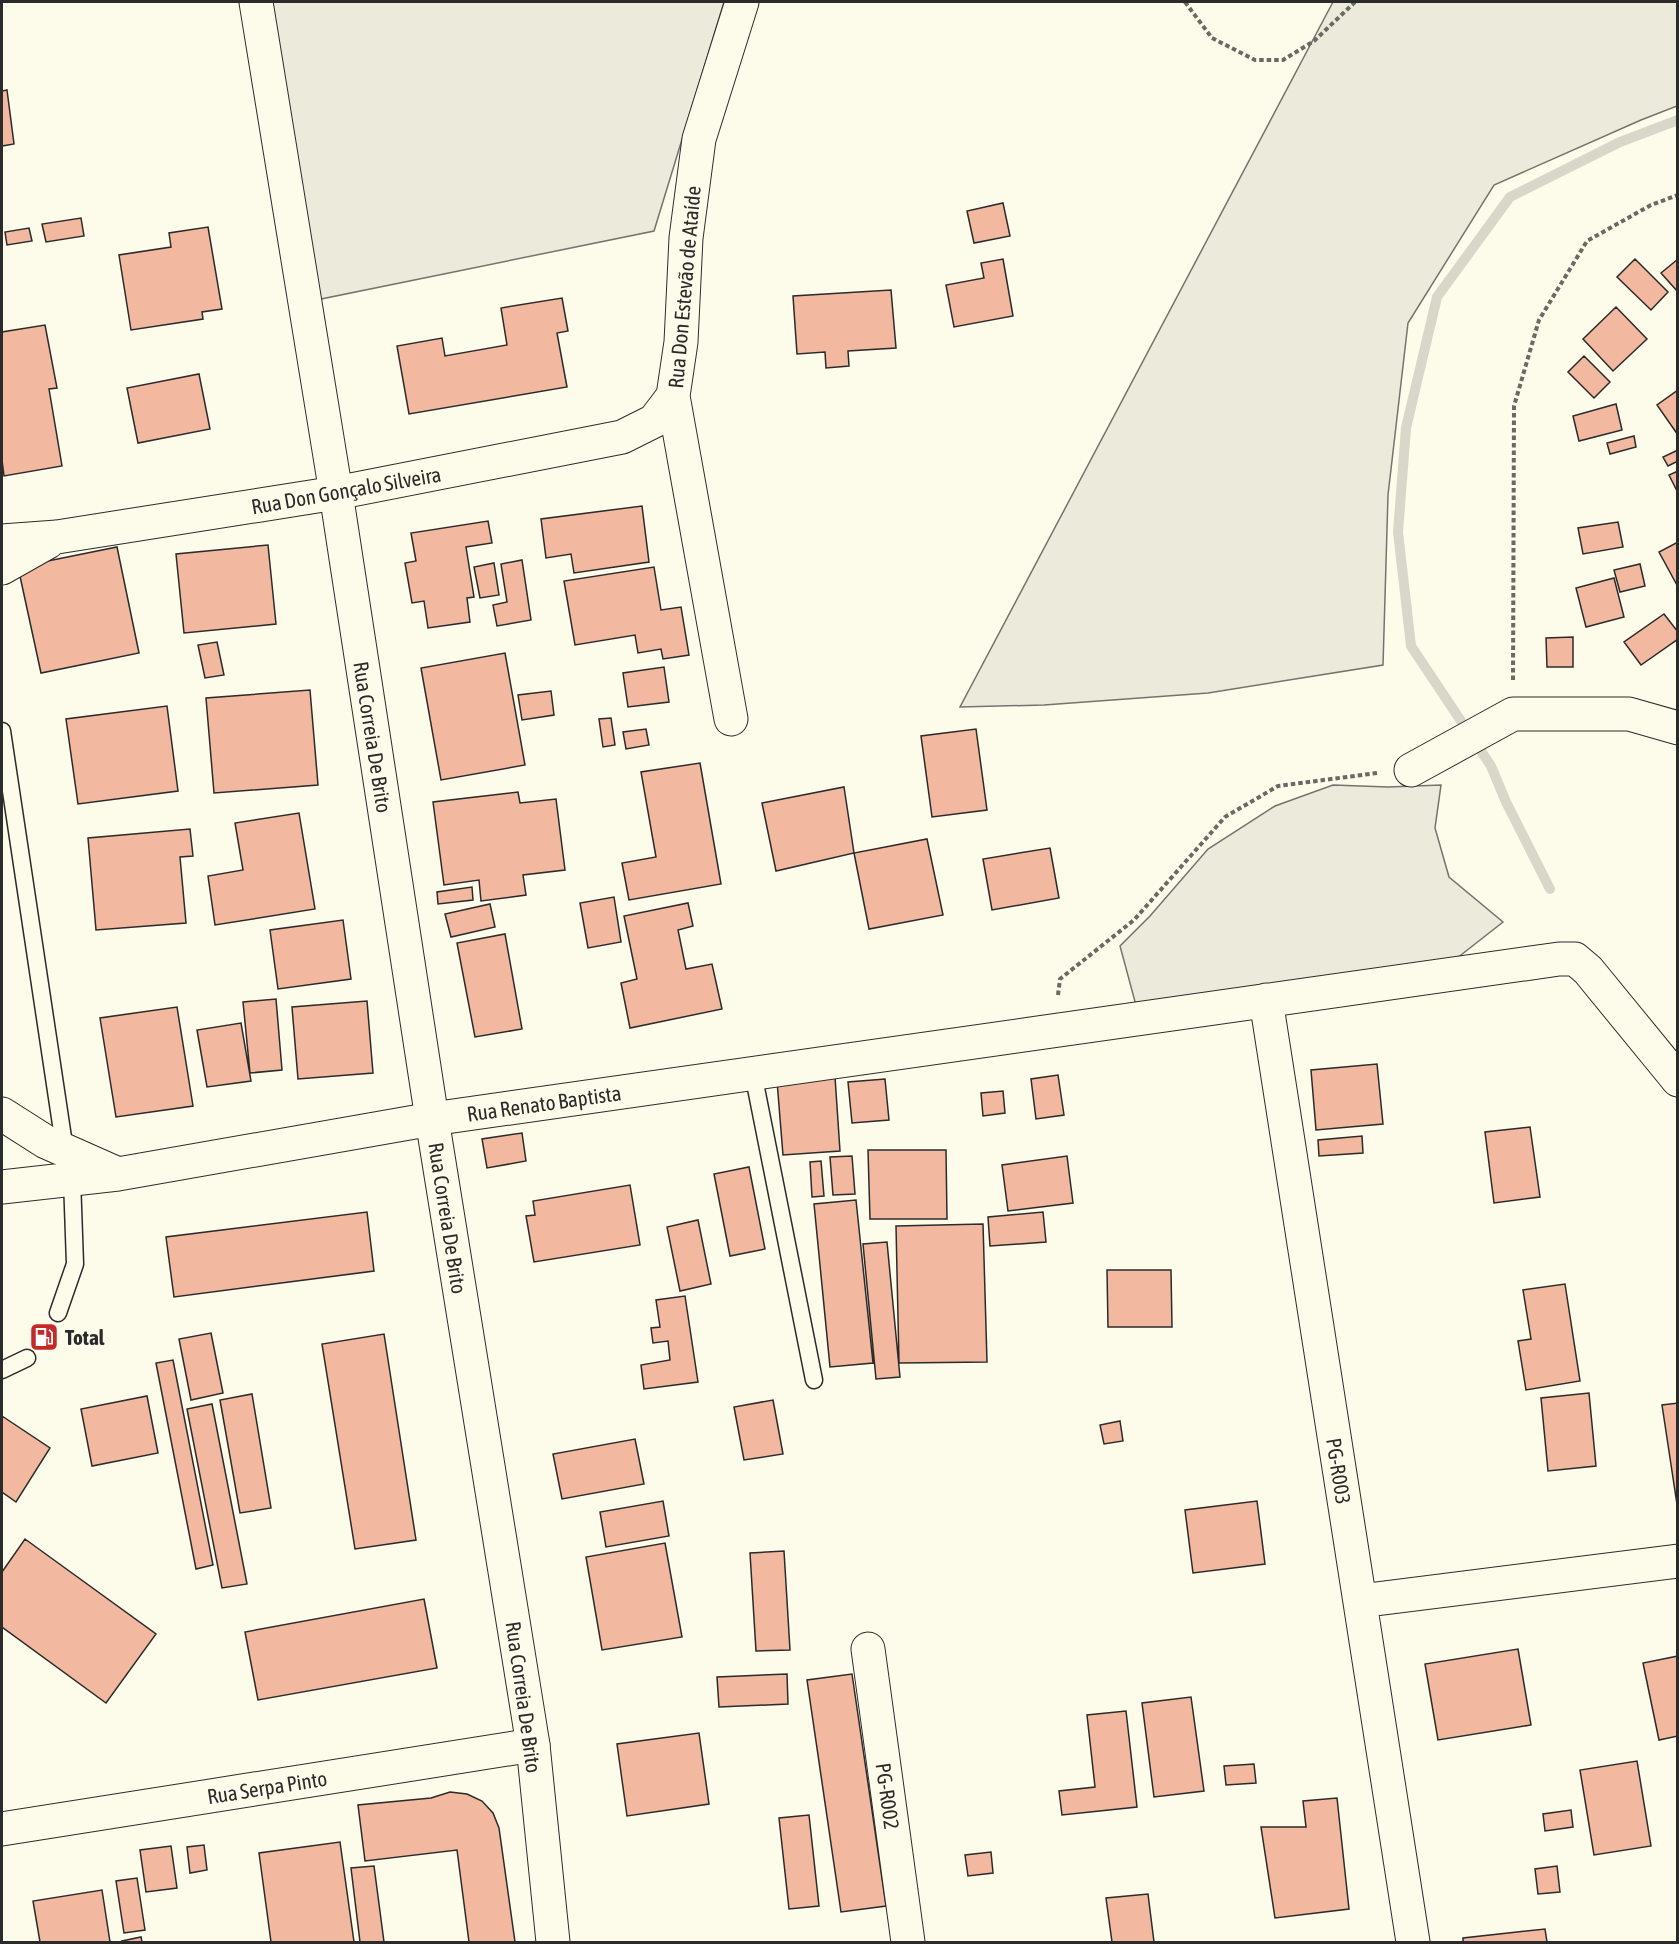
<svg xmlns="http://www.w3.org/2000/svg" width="1679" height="1944" viewBox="0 0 1679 1944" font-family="'Asap Condensed',sans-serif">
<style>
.green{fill:#ecebdb;stroke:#74746e;stroke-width:1.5}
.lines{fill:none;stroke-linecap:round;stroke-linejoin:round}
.stream{stroke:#d8d7c9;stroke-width:10}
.building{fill:#f2b8a0;stroke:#2b2b2b;stroke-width:1.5}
.service-casing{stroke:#2b2b2b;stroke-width:19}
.minor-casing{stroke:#2b2b2b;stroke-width:35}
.tertiary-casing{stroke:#2b2b2b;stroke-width:35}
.path{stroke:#6a6964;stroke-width:4;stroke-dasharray:4.5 3;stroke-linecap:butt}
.service{stroke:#fdfbea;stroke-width:16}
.minor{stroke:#fdfbea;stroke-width:33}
.tertiary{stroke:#fdfbea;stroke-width:33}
.labels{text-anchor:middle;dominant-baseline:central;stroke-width:4.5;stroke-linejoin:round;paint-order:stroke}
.street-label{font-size:21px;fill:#2b2b2b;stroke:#fdfbea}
.poi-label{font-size:21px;font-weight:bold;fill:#2b2b2b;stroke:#fdfbea;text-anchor:start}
</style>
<rect width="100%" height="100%" fill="#fdfbea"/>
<path class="green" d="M270 2H724L654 231 316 300Z
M1333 2H1677V106L1641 120 1494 185 1408 323 1388 495 1383 665 1208 693 1044 705 960 707Z
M1333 785 1388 787 1441 785 1435 828 1449 877 1503 922 1429 980 1137 1009 1120 946 1150 916 1208 849 1275 806Z"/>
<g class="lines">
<path class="stream" d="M1550 889 1506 802 1491 766 1411 646 1398 532 1406 428 1437 297 1510 197 1620 142 1678 120"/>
</g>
<path class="building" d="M7 90 14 144 2 146V91Z
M1003 203 1010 236 974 243 967 211Z
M81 218 84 236 46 242 42 224Z
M208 227 222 309 202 312 203 319 131 330 119 255 171 247 169 233Z
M29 228 32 241 7 245 5 232Z
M1003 259 1013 316 954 327 946 285 984 278 981 263Z
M1635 259 1668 292 1651 310 1617 277Z
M1678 259V292L1661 273Z
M891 290 896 348 848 351 849 366 826 368 825 352 797 354 793 296Z
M562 298 568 331 557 333 567 387 409 414 397 346 442 338 445 356 507 345 501 308Z
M1616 307 1647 339 1613 371 1583 339Z
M45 325 57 388 49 389 62 466 4 476 2 460V332Z
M1584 356 1610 382 1594 398 1568 372Z
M199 374 210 429 138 443 127 388Z
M1678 390V435L1657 405Z
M1616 404 1622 430 1579 441 1573 416Z
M1634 436 1636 447 1610 454 1607 443Z
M1678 450V461L1668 466 1663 457Z
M1678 471V493L1669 475Z
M642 506 649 562 574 573 571 554 546 558 541 519Z
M488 521 492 543 466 547 474 597 467 598 470 622 428 628 424 601 412 603 405 563 416 561 411 533Z
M1618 522 1623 547 1583 554 1578 528Z
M1678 542V587L1659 552Z
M268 545 276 624 184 633 176 554Z
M117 547 139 653 41 673 18 567Z
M522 560 531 620 497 626 493 605 507 602 501 564Z
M494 563 499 595 480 598 474 567Z
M1640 564 1645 586 1620 592 1614 570Z
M654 567 661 610 681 607 689 655 663 659 661 649 638 653 635 635 575 645 564 581Z
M1614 578 1624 617 1586 627 1576 588Z
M1664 614 1678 632V639L1641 665 1624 642Z
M1573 637V667H1547L1546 638Z
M217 642 224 675 205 678 198 645Z
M505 653 525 765 441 780 421 668Z
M664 667 669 702 628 707 623 673Z
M310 690 318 785 214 793 206 698Z
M551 691 554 715 522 720 518 695Z
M167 706 178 791 78 804 66 719Z
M611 718 615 745 603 747 599 719Z
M646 729 649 745 626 749 623 732Z
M976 729 987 810 932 817 921 736Z
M700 763 721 884 629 900 622 863 656 857 641 772Z
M844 787 854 853 776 871 762 803Z
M518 792 520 803 556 799 565 870 523 875 526 895 481 901 479 880 444 885 433 802Z
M299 813 315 909 215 925 208 876 243 870 235 823Z
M190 829 193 856 180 857 186 923 96 930 88 838Z
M927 839 943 915 869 929 854 853Z
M1050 848 1059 898 992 910 983 859Z
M472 887 473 900 438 904 437 892Z
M614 897 621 942 588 948 580 903Z
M688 903 693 926 678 930 686 969 712 964 722 1009 630 1028 621 983 637 979 624 916Z
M490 904 495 927 451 937 445 914Z
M343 920 351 979 278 989 270 930Z
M505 934 522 1029 475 1037 457 943Z
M276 999 282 1070 250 1073 243 1002Z
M367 1001 373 1073 298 1079 292 1007Z
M177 1007 193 1106 116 1117 100 1018Z
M241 1023 251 1081 207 1087 197 1030Z
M1377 1064 1383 1124 1316 1130 1311 1070Z
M1058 1075 1064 1115 1036 1119 1031 1079Z
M835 1077 840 1151 783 1155 777 1081Z
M885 1079 889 1120 852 1123 848 1082Z
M1003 1091 1005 1113 983 1116 981 1093Z
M1530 1127 1540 1197 1494 1203 1485 1132Z
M522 1133 526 1161 487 1168 482 1139Z
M1362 1136 1363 1153 1319 1156 1318 1140Z
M868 1150H946L947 1219H870Z
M852 1156 855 1194 833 1195 830 1157Z
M1067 1156 1073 1203 1008 1211 1002 1165Z
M821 1161 824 1196 812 1197 810 1162Z
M749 1167 765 1249 730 1256 714 1174Z
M630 1185 640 1245 534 1262 526 1216 535 1215 533 1201Z
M856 1200 873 1363 830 1367 814 1204Z
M367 1212 374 1271 174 1297 166 1237Z
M1043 1212 1046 1242 990 1246 988 1217Z
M698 1220 711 1284 680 1291 667 1227Z
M983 1224 987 1362 899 1363 896 1226Z
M887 1242 900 1377 876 1379 863 1244Z
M1107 1270H1171L1172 1327H1108Z
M1565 1284 1580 1381 1526 1390 1518 1341 1531 1339 1523 1290Z
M685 1296 698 1382 644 1389 641 1365 670 1360 668 1341 653 1343 651 1328 660 1327 656 1300Z
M211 1333 223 1393 191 1400 179 1339Z
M384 1334 416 1540 355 1549 322 1344Z
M173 1360 213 1565 196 1569 156 1363Z
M1589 1393 1596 1466 1548 1471 1541 1398Z
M252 1394 271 1508 240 1513 220 1400Z
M147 1396 158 1453 92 1466 81 1409Z
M773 1400 783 1454 744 1460 734 1407Z
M1678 1403V1511L1662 1405Z
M212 1404 247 1584 222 1588 187 1409Z
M2 1416 50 1448 16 1502 2 1492Z
M1120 1421 1123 1441 1104 1444 1100 1425Z
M635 1439 644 1484 562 1499 553 1454Z
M663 1501 669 1536 606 1547 600 1512Z
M1257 1501 1265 1564 1193 1573 1185 1510Z
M25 1539 156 1634 106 1703 2 1627V1572Z
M665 1543 682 1637 602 1650 586 1557Z
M784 1551 790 1650 756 1651 750 1553Z
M424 1599 437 1668 258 1700 245 1632Z
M1518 1649 1531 1725 1438 1740 1425 1664Z
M1678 1656V1736L1659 1740 1643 1663Z
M787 1674 788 1704 719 1707 717 1677Z
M852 1674 886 1906 841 1912 807 1680Z
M1191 1697 1204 1791 1154 1797 1142 1703Z
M1126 1711 1137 1807 1062 1815 1059 1791 1095 1787 1087 1715Z
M699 1733 709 1804 627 1816 617 1744Z
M1637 1761 1651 1846 1594 1855 1580 1770Z
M1254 1764 1256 1783 1226 1785 1224 1766Z
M450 1792 467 1794 482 1801 493 1813 499 1828 515 1942H469L457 1850 365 1861 358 1805 431 1798Z
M1337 1798 1349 1909 1275 1918 1261 1827H1306L1303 1801Z
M1571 1810 1573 1827 1545 1831 1543 1814Z
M809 1815 819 1906 789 1909 779 1818Z
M340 1842 354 1942H271L259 1853Z
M204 1845 207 1870 190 1873 187 1847Z
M171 1846 177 1888 146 1892 140 1850Z
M991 1852 993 1873 968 1876 965 1855Z
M374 1866 384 1942H360L351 1868Z
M1557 1866 1560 1892 1538 1894 1535 1869Z
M137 1878 145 1930 124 1933 116 1881Z
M102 1890 110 1942H40L33 1901Z
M1148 1894 1154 1942H1112L1106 1898Z
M1545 1929 1547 1942H1463V1938Z
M141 1937 142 1942H123L122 1941Z"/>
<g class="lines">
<g class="service-casing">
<path id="service" d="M2 731 65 1151
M753 1073 814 1380
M58 1313 75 1264 72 1179
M2 1370 27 1358"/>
</g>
<g class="minor-casing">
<path id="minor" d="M2 541 57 537 336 493 622 437 654 421 673 396
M2 568 48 542
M731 719 673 396 681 342 686 238 699 139 742 2
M1411 770 1513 714H1629L1678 728
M1266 1000 1413 1942
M2 1114 46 1142 116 1173
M2 1187 118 1174 432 1119 1559 959H1575L1588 970 1678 1080
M1360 1601 1678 1561
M868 1649 908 1942
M2 1829 533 1745"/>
</g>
<g class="tertiary-casing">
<path id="tertiary" d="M256 2 336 493 432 1119 533 1745 553 1942"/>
</g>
<path class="path" d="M1185 2 1212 38 1255 60H1283L1314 41 1355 2
M1513 680 1514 406 1539 320 1587 241 1651 205 1678 195
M1058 995 1060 979 1134 920 1225 817 1278 786 1377 773"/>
<use href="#service" class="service"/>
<use href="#minor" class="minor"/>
<use href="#tertiary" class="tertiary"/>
</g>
<defs>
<g id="fuel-square" transform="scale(1.5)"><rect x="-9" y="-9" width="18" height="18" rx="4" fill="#c62828" stroke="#fdfbea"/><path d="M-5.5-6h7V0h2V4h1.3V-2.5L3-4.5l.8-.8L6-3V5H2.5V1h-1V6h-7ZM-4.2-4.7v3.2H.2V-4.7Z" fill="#fff"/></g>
</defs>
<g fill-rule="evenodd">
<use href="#fuel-square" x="44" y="1337"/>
</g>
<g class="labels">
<g class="street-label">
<text transform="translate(684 287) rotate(-85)">Rua Don Estevão de Ataíde</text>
<text transform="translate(346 490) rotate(-10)">Rua Don Gonçalo Silveira</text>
<text transform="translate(373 737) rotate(81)">Rua Correia De Brito</text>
<text transform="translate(544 1103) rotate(-8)">Rua Renato Baptista</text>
<text transform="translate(448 1218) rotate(81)">Rua Correia De Brito</text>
<text transform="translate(1339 1471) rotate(81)">PG-R003</text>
<text transform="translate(524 1697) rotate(82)">Rua Correia De Brito</text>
<text transform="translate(267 1787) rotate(-9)">Rua Serpa Pinto</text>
<text transform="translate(888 1796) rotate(82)">PG-R002</text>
</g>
<g class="poi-label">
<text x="65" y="1337">Total</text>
</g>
</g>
<rect width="1679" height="1944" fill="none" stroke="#2b2b2b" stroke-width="6"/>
</svg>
